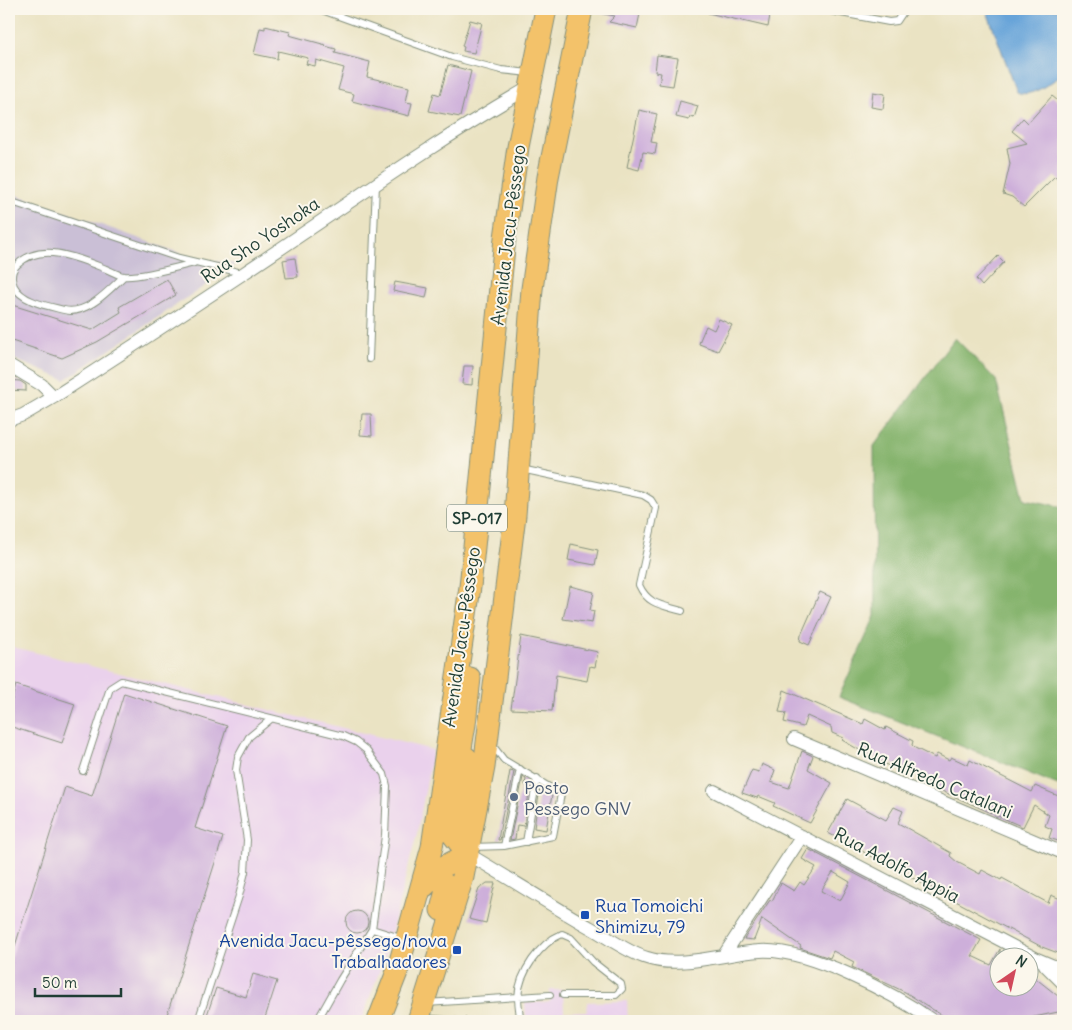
<svg xmlns="http://www.w3.org/2000/svg" width="1072" height="1030" viewBox="0 0 1072 1030" font-family="Delius,sans-serif">
<style>
.built{fill:#ead1ec}
.industrial{fill:#cabfd6}
.forest{fill:#84b36c;stroke:#527850}
.water{fill:#68a4d9;stroke:#447086}
.building{fill:#cdafda;fill-rule:evenodd}
.lines{fill:none;stroke-linecap:round;stroke-linejoin:round}
.service-casing{stroke:#84907c;stroke-width:8}
.minor-casing{stroke:#84907c;stroke-width:14}
.trunk-casing{stroke:#84907c;stroke-width:23}
.service{stroke:#fff;stroke-width:6}
.minor{stroke:#fff;stroke-width:12}
.trunk{stroke:#f3c26a;stroke-width:21}
.service-dot{fill:#5c6f8a;stroke:#fbf7ec;stroke-width:2}
.transit-dot{fill:#1a4fb4;stroke:#fbf7ec;stroke-width:2}
.labels{text-anchor:middle;dominant-baseline:central;stroke-width:4;stroke-linejoin:round;paint-order:stroke}
.shield{fill:#fbf7ec;stroke:#61756b;stroke-width:1}
.shield-label{font-size:16px;font-weight:bold;fill:#1f3d34}
.street-label{font-size:18px;fill:#1f3d34;stroke:#fbf7ec}
.service-label{font-size:18px;fill:#4e5e75;stroke:#fbf7ec;text-anchor:start}
.transit-label{font-size:18px;fill:#164399;stroke:#fbf7ec;text-anchor:start}
</style>
<rect width="100%" height="100%" fill="#fbf7ec"/>
<filter id="ink" filterUnits="userSpaceOnUse"><feTurbulence type="fractalNoise" baseFrequency=".02" numOctaves="2"/><feDisplacementMap in="SourceGraphic" scale="10" xChannelSelector="R" yChannelSelector="G"/><feConvolveMatrix kernelMatrix="1 2 1 2 8 2 1 2 1" color-interpolation-filters="sRGB"/></filter>
<filter id="wash" filterUnits="userSpaceOnUse"><feTurbulence type="fractalNoise" baseFrequency=".0096" numOctaves="4" result="noise"/><feDisplacementMap in="SourceGraphic" scale="20" xChannelSelector="R" yChannelSelector="G"/><feGaussianBlur stdDeviation="1.12" result="paint"/><feColorMatrix in="noise" values="0 0 0 0 0 0 0 0 0 0 0 0 0 0 0 0 0 1.4 0 .05"/><feComposite in="paint" operator="in"/></filter>
<g filter="url(#wash)">
<rect width="100%" height="100%" fill="#eae3c3"/>
<path class="built" d="M9 646 433 750 417 833 386 954 361 1021H9Z
M550 990H563L564 1012 587 1011V1002L627 1001 628 1021H526L525 1003 550 1002Z"/>
<path class="industrial" d="M9 192 191 257 237 264 65 380 9 357Z"/>
<path class="forest" d="M955 338 996 380 1025 499 1063 507V787L839 697 875 616 874 446Z"/>
<path class="water" d="M986 9H1063V74C1051 82 1031 99 1017 92Z"/>
<g id="blocks">
<path class="building" d="M600 9H641L637 28 609 22 615 16 599 13Z
M708 9H771L768 27 708 13Z
M470 20 482 23 474 53 463 51 464 47 462 46Z
M265 26 290 32 289 35 326 45 325 46 336 49 335 53 370 62 367 77 409 87 406 102 412 103 409 116 352 101 354 94 338 90 344 68 316 60 315 66 306 64 308 58 278 51 277 59 254 54 260 28 265 29Z
M657 55 678 58 673 86 659 84 661 73 655 72Z
M448 65 471 71 460 117 429 111 434 93 440 95Z
M873 92 885 94 883 109 871 107Z
M1052 96 1063 105V183L1055 176 1024 207 1012 197 1003 194 1010 164 1007 148 1027 143 1012 131 1023 118 1028 123Z
M680 101 698 106 694 118 690 117 689 120 676 117Z
M639 110 657 114 651 142 657 143 655 154 643 152 639 170 627 167Z
M998 256 1004 262 982 286 976 279Z
M295 258 298 277 286 278 283 260Z
M167 279 176 295 97 342 62 358 9 340V304L92 330 121 312 119 307Z
M395 282 428 288 426 298 393 291Z
M719 319 732 325 718 351 699 344 700 340 706 326 714 330Z
M464 366H473L472 385 462 384Z
M9 380 20 381 26 385V391L9 390Z
M362 414H371L372 436 360 435Z
M571 544 598 550 595 565 568 560Z
M570 586 594 592 590 610 594 611 592 623 563 619Z
M820 592 831 597 809 645 800 641 801 635Z
M521 636 598 652 595 667 590 666 587 681 556 675 552 711 511 709Z
M16 685 75 704 62 743 9 726V710Z
M784 690 863 724 865 719 885 730 886 727 913 741 912 745 915 748 935 758 937 754 949 760 951 757 968 765 970 760 1032 792 1035 786 1063 798V838L1061 842 1049 838 1052 829 1045 826 1049 815 1034 805 1023 827 935 788 937 785 891 762 889 766 875 759 842 740 844 738 832 733 831 727 807 716 803 727 784 722 786 713 779 712Z
M124 693 227 726 195 828 223 837 165 1021H9V965L65 787 92 796Z
M802 751 813 756 808 769 832 783 810 823 773 806 775 803 758 796 757 798 742 793 752 770 759 772 762 764 775 770 771 782 789 788Z
M510 771 514 772 500 840H498Z
M523 777 526 779 525 785 530 786 524 826 517 825 515 839 510 840Z
M540 788 552 795 546 830 534 828Z
M847 799 886 820 894 807 903 811 898 823 951 853 950 856 957 862 980 874 982 870 1001 880 1002 878 1048 903 1051 895 1063 900V940L1058 953 1042 947 828 833Z
M808 849 981 940 972 956 991 965 1000 949V988H1030L1034 977 1063 1000V1011L1015 1021H951L905 992 852 967 854 962 833 951 830 958 800 948 801 946 762 919 754 940 744 939 770 900 772 901 781 883 794 891 800 882 804 885 816 867 802 859ZM833 872 850 882 840 901 821 891Z
M487 883H495L486 923 469 919 479 889Z
M346 922a11 11 0 1 1 22 0a11 11 0 1 1-22 0Z
M253 974 277 981 264 1021H205L216 988 246 997Z"/>
</g>
</g>
<g filter="url(#ink)">
<use href="#blocks" fill-opacity="0" stroke="#84907c" stroke-width="1"/>
<g class="lines">
<g class="service-casing">
<path id="service" d="M319 9 452 57 501 70 529 73
M820 9 889 22 897 21 905 9
M9 201 179 258 242 273
M124 276C109 290 86 316 64 310 48 306 22 302 14 286 11 279 11 271 17 265 41 241 78 258 106 269 111 271 118 275 123 276 139 278 178 267 194 263
M369 359 376 184
M521 469 643 495 651 500 656 508 639 585C648 605 662 605 682 611
M83 771 110 688 121 681 343 736 356 742 366 750 384 774 387 786 385 836 372 929 340 980 317 1021
M526 842 537 778
M504 846 520 769
M471 847 504 846 553 836 561 794 504 760 493 746
M372 929 404 939
M426 1003 550 995
M423 1018 457 1021
M198 1021 239 896 245 872 247 840 236 770 238 757 249 737 271 719
M457 1021H474
M520 1021C520 1013 518 1005 518 997 519 973 540 943 562 934L571 938 593 962 621 984 622 989 616 995H563"/>
</g>
<g class="minor-casing">
<path id="minor" d="M9 365 42 385 54 397
M9 420 23 415 54 397C118 356 182 314 244 273 339 210 431 144 530 87
M794 739 1063 853
M714 791 1037 959 1063 970
M468 854C509 878 549 904 591 928 609 938 627 952 647 958 680 969 726 953 760 951 807 948 895 994 933 1021
M724 955 802 836
M1045 965 1063 983"/>
</g>
<g class="trunk-casing">
<path id="trunk" d="M457 772 465 724 470 678
M451 804 448 829 468 854
M458 820 456 818 466 757
M428 882 439 879 447 886 441 910
M425 886 437 870 468 854
M378 1021 397 972 432 847 470 587 505 238 518 147 546 9
M418 1021 463 877 484 767 515 515 532 289 548 177 582 9"/>
</g>
<use href="#service" class="service"/>
<use href="#minor" class="minor"/>
<use href="#trunk" class="trunk"/>
</g>
</g>
<circle class="service-dot" cx="514" cy="797" r="5"/>
<g class="transit-dot">
<rect x="580" y="910" width="10" height="10" rx="2.5"/>
<rect x="452" y="945" width="10" height="10" rx="2.5"/>
</g>
<g class="labels">
<rect class="shield" x="447" y="504.5" width="60" height="27" rx="4"/>
<g class="shield-label">
<text x="477" y="518">SP-017</text>
</g>
<g class="street-label">
<text transform="translate(508 235) rotate(-83)">Avenida Jacu-Pêssego</text>
<text transform="translate(260 240) rotate(-34)">Rua Sho Yoshoka</text>
<text transform="translate(461 637) rotate(-82)">Avenida Jacu-Pêssego</text>
<text transform="translate(935 780) rotate(23)">Rua Alfredo Catalani</text>
<text transform="translate(897 865) rotate(28)">Rua Adolfo Appia</text>
</g>
<g class="service-label">
<text x="524" y="787">Posto<tspan x="524" dy="21">Pessego GNV</tspan></text>
</g>
<g class="transit-label">
<text x="595" y="905">Rua Tomoichi<tspan x="595" dy="21">Shimizu, 79</tspan></text>
<text x="447" y="940" text-anchor="end">Avenida Jacu-pêssego/nova<tspan x="447" dy="21">Trabalhadores</tspan></text>
</g>
</g>
<rect width="1072" height="1030" fill="none" stroke="#fbf7ec" stroke-width="30"/>
<g transform="translate(1014 972) rotate(34)"><circle r="24" fill="#fbf7ec" stroke="#a3ada2"/>
<path d="M0-4L9 19L0 12L-9 19Z" fill="#d1495b"/>
<text y="-8" font-size="14" font-weight="bold" text-anchor="middle" fill="#1f3d34">N</text>
</g>
<path d="M35 988v8h86v-8" fill="none" stroke="#1f3d34" stroke-width="2.5"/>
<text x="42" y="988" font-size="15" fill="#1f3d34" stroke="#fbf7ec" stroke-width="4" paint-order="stroke">50 m</text>
</svg>
